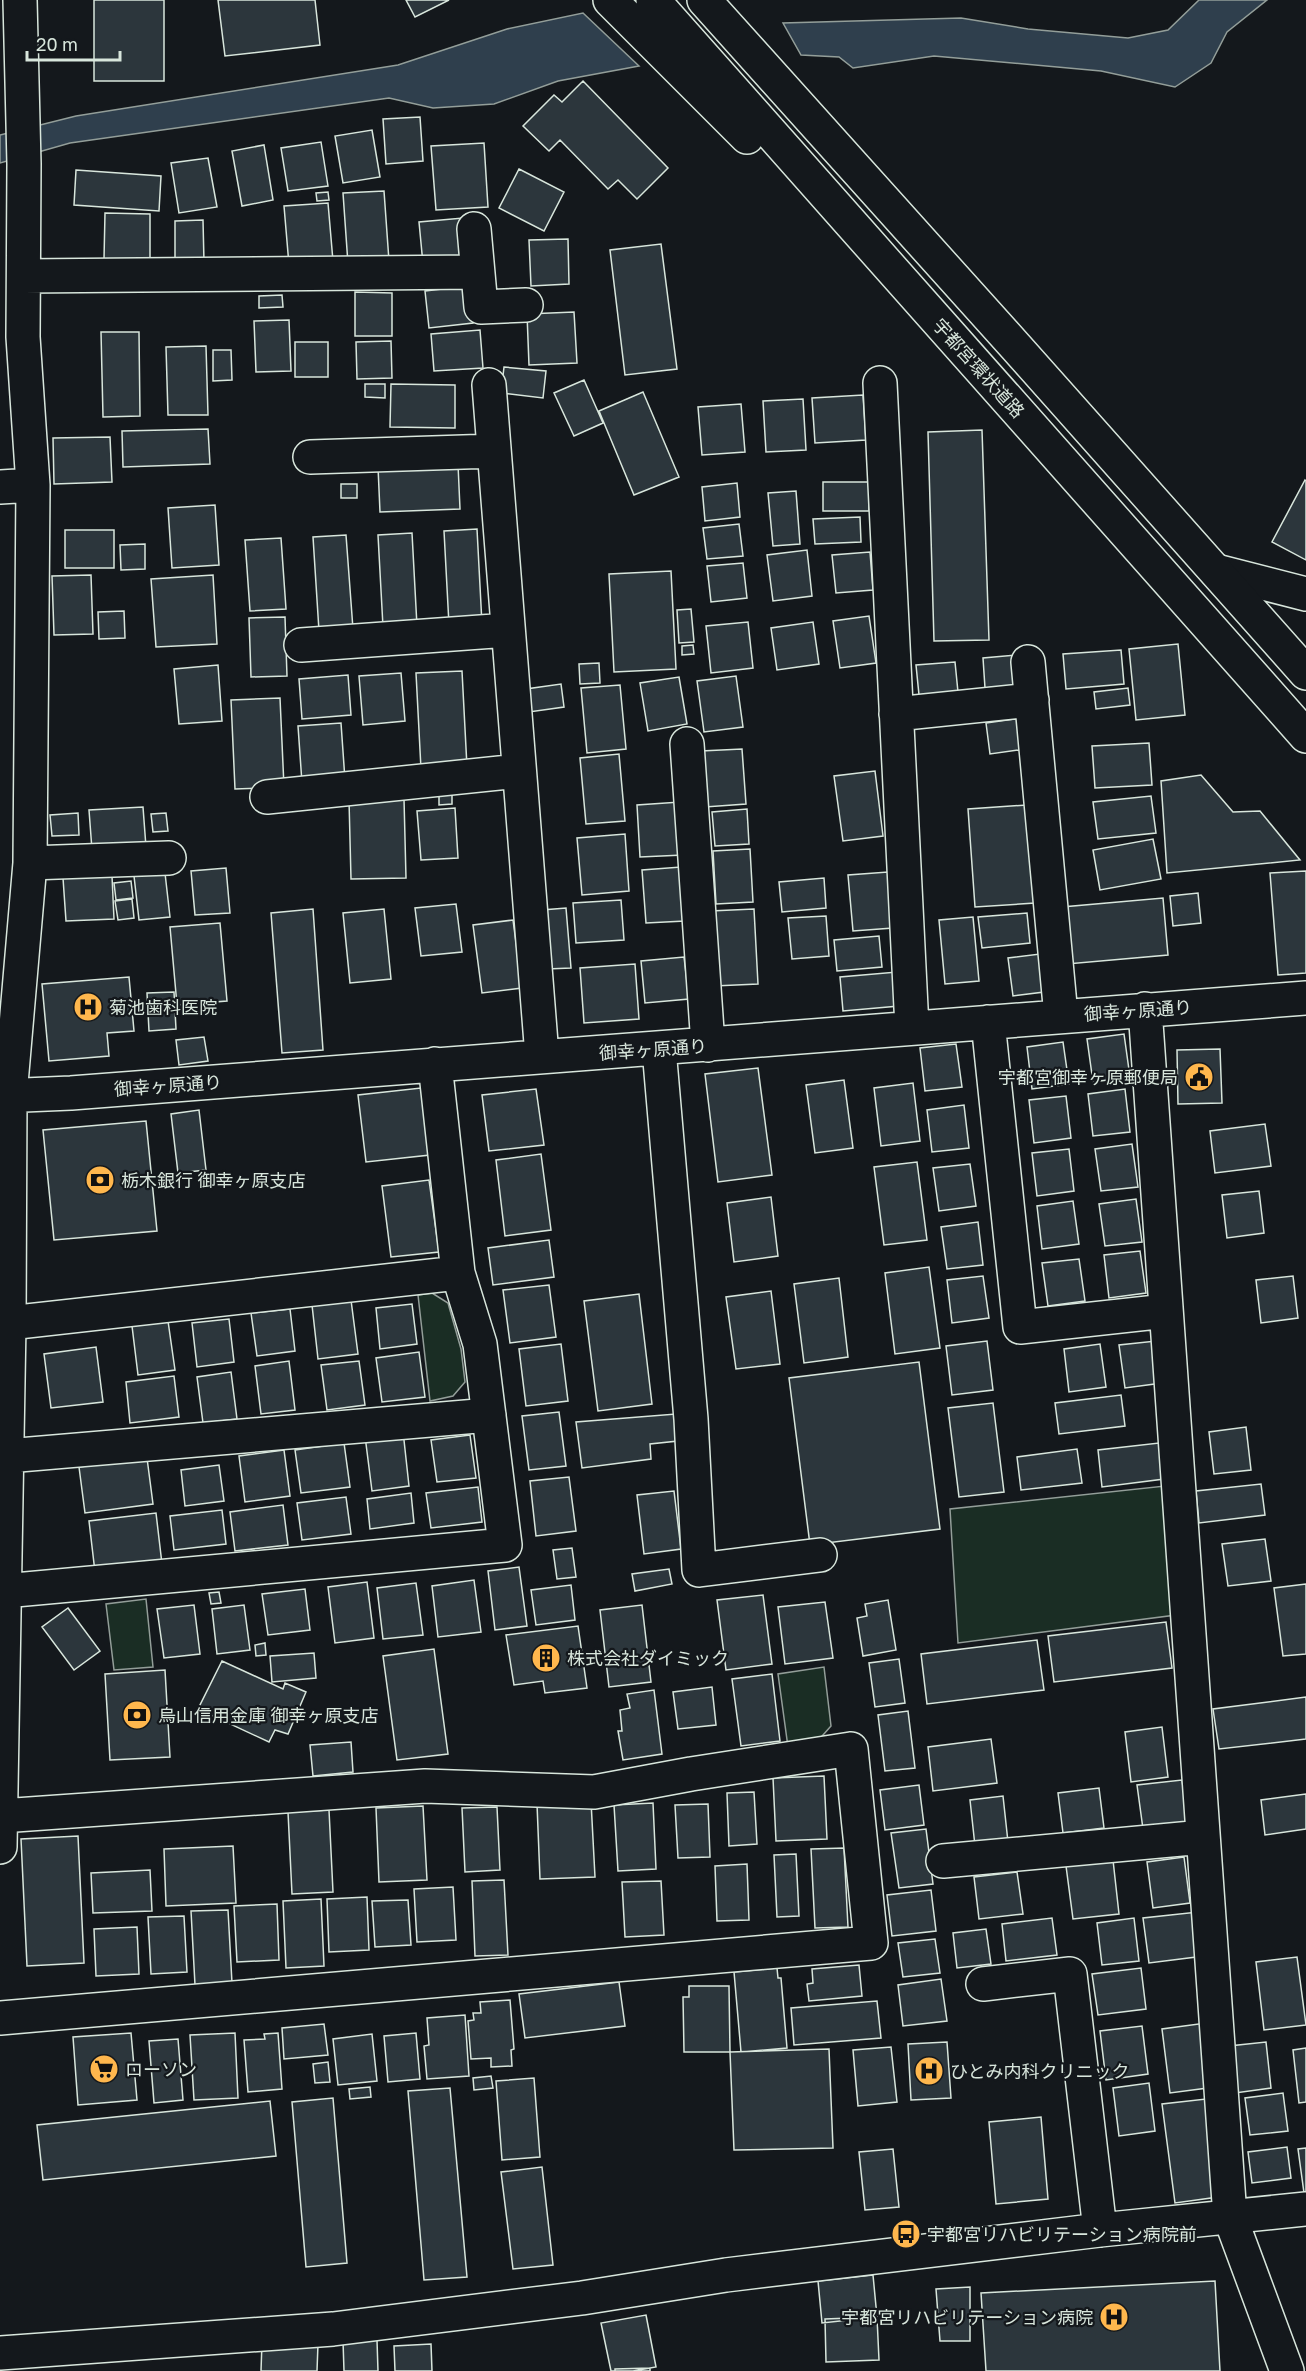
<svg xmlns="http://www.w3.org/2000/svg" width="1306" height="2371" viewBox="0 0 1306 2371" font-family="'Golos Text','Noto Sans JP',sans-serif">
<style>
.green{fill:#1a2d24;stroke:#939e99;stroke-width:1.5}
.water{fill:#2f3f4d;stroke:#939e99;stroke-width:1.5}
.building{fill:#2c363c;stroke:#d8e6dc;stroke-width:1.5}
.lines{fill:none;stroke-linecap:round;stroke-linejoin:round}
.minor-casing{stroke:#d8e6dc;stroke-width:36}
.highway-casing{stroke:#d8e6dc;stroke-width:36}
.minor{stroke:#14181c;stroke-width:33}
.highway{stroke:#14181c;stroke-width:33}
.labels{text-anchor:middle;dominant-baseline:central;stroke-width:4.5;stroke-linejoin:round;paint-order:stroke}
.street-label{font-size:18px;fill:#d8e6dc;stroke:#14181c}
.poi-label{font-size:18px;fill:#d8e6dc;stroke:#14181c;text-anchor:start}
</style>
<rect width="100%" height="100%" fill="#14181c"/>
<path class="green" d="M432 1293 448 1303 461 1349 465 1382 453 1396 430 1401 418 1295Z
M1165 1486 1176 1615 958 1643 950 1509Z
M146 1599 153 1667 114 1670 106 1604Z
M824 1667 831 1726 815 1744 788 1747 778 1674Z"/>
<path class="water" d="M1199 0H1267L1227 32 1211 63 1175 87 1101 71 934 56 853 68 839 57 801 55 783 23 961 18 1028 29 1128 38 1168 30Z
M583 13 639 66 558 81 494 104 433 108 389 98 70 143 0 163V135L76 116 398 65 507 29Z"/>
<path class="building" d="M94 0H164V81H94Z
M218 0H315L320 45 225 56Z
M406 0H449L415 17Z
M583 81 668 168 637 199 618 180 608 189 560 140 549 151 523 126 554 95 562 102Z
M420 117 423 161 386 164 383 119Z
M372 130 380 177 343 183 335 136Z
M321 142 328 186 288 191 281 148Z
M484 143 488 207 436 210 431 146Z
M264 145 273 200 242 206 232 151Z
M208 158 217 207 179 213 171 163Z
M519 169 564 192 544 231 499 208Z
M76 170 161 176 159 211 74 205Z
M384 191 389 261 348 264 343 193Z
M328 192 329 200 317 201 316 193Z
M328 203 333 261 289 265 284 206Z
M105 213 150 214V260L104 259Z
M463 218 468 259 423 264 419 222Z
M203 220 204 262H175V221Z
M568 239 569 284 531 286 529 240Z
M661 244 677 369 625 375 610 250Z
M468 286 473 323 429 328 425 291Z
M355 292 392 293V336H355Z
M282 295 283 307 259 308V296Z
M574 312 577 363 529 365 527 314Z
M289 320 291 371 256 372 254 321Z
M480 330 483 368 434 371 431 334Z
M101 332H139L140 416 103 417Z
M391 341 392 378 357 379 356 342Z
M295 342H328V377H295Z
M206 346 208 415H168L166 347Z
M213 350H231L232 380 213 381Z
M504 367 546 371 543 398 501 393Z
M584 380 603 423 574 436 554 393Z
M365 384H385V398L365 397Z
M391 384 455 385V428L390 427Z
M643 392 679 477 634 495 599 411Z
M863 395 866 440 815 443 812 398Z
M803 399 806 450 766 452 763 401Z
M741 404 745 452 702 455 698 407Z
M208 429 210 464 123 467 122 431Z
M982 430 989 640 934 641 928 432Z
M110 437 112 482 54 484 53 438Z
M458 464 460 509 380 512 378 467Z
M1305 480 1306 481V560L1272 542Z
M823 482H869V511H823Z
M737 483 740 517 705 521 702 487Z
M341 484H357V498H341Z
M796 491 800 544 773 546 768 493Z
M215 505 219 565 172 568 168 508Z
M860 517 861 542 815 544 813 519Z
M739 524 743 556 707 559 703 528Z
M477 529 482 624 449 625 444 531Z
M65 530H114V568H65Z
M412 533 417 626 383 627 378 535Z
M346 535 353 629 319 631 313 537Z
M281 538 286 609 250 611 245 540Z
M145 544V569L121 570 120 545Z
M807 550 812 596 773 601 767 555Z
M870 552 873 590 836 593 832 555Z
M743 563 747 598 711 602 707 566Z
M671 571 676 669 614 672 609 574Z
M91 575 93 634 54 635 52 576Z
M213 575 217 644 156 647 151 579Z
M691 609 694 642 679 643 677 610Z
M124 611 125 638 99 639 98 612Z
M869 616 876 663 840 668 833 621Z
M285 617 287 676 251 677 249 618Z
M748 622 753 668 711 673 706 626Z
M813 622 819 664 777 670 771 628Z
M1178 644 1185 715 1136 720 1129 649Z
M693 645 694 654 682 655V646Z
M1121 650 1124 684 1066 689 1063 654Z
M1016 655 1019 685 985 688 983 658Z
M955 662 958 692 919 695 916 665Z
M599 663 600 683 580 684 579 664Z
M218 665 222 721 179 724 174 669Z
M462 671 467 767 421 769 416 673Z
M401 673 405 721 363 725 359 676Z
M348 675 351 715 302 719 299 679Z
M736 676 743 727 704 732 697 681Z
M679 677 687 724 648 731 640 683Z
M561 684 564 707 529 712 526 689Z
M620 685 626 749 587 753 581 688Z
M1128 688 1130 705 1096 709 1094 692Z
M280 698 284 787 235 789 231 700Z
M1022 718 1026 749 990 754 986 723Z
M341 723 345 780 302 783 298 726Z
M1149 743 1152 785 1095 788 1092 746Z
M742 749 746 804 705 807 701 751Z
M619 754 625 821 586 824 580 758Z
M875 771 883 836 843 841 834 776Z
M1201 775 1233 812 1260 811 1300 860 1167 873 1161 781Z
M439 795H452V804L439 805Z
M1151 796 1156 833 1098 839 1093 802Z
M404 799 406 878 351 879 349 800Z
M680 802 683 855 640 857 637 805Z
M1027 805 1035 903 975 907 968 809Z
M143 807 146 847 92 850 89 810Z
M455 808 458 858 421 860 417 811Z
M747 809 749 844 715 846 712 812Z
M78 813 79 835 52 836 50 815Z
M166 813 168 831 153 832 151 814Z
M625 834 629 891 582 895 577 838Z
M1153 839 1161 879 1100 890 1093 850Z
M750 849 753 902 716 904 713 851Z
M681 867 685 921 646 923 642 870Z
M226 868 230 913 195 915 191 871Z
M1306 871V973L1278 975 1270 873Z
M888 872 893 928 853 931 848 875Z
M165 873 170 917 139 920 134 876Z
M112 876 114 919 66 921 63 878Z
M824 878 826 908 782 912 779 882Z
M131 881 133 898 116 900 114 883Z
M1198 893 1201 923 1173 926 1170 896Z
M1163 898 1168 955 1067 964 1062 907Z
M132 899 134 918 118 920 115 901Z
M621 900 624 940 576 943 573 903Z
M456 904 462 952 421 956 415 908Z
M566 908 571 968 547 969 542 910Z
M313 909 323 1050 282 1053 271 913Z
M384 909 391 979 350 983 343 913Z
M754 909 758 984 714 986 710 911Z
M1027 913 1030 943 982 948 978 917Z
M826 916 829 956 792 959 788 918Z
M973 917 979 981 945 984 939 920Z
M513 920 522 988 482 993 473 925Z
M220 923 227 1001 177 1005 170 927Z
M879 936 882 967 837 971 834 940Z
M1040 954 1044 992 1013 996 1008 958Z
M684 957 689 999 645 1003 641 961Z
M635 964 639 1019 584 1023 580 968Z
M897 972 899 1006 843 1011 840 977Z
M129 977 134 1031 107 1033 109 1056 49 1061 42 984Z
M174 992 176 1029 149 1031 147 993Z
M1124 1034 1130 1077 1093 1082 1087 1039Z
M204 1037 208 1061 179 1065 176 1040Z
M1063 1042 1069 1084 1032 1089 1027 1047Z
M956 1044 962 1087 925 1091 920 1048Z
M1220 1049 1222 1103 1178 1104 1177 1050Z
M758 1068 772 1175 718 1182 705 1074Z
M844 1080 853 1148 815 1153 806 1085Z
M913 1083 920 1141 881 1146 874 1088Z
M421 1088 430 1155 366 1162 358 1095Z
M536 1089 544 1145 489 1151 482 1095Z
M1125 1089 1130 1132 1093 1136 1088 1094Z
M1066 1096 1071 1138 1034 1143 1029 1100Z
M964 1105 969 1148 932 1152 927 1110Z
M199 1110 206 1170 178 1173 171 1114Z
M146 1121 157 1231 54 1240 43 1130Z
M1265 1124 1271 1166 1215 1173 1210 1131Z
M1132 1144 1138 1187 1101 1191 1095 1149Z
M1069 1149 1074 1191 1037 1196 1032 1153Z
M541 1154 551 1230 505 1236 496 1160Z
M917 1162 927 1240 884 1245 874 1167Z
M970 1164 976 1206 939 1211 933 1168Z
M429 1180 439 1252 391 1257 382 1186Z
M1259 1191 1264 1233 1227 1238 1222 1195Z
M771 1197 778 1256 734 1262 727 1203Z
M1136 1199 1142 1242 1105 1246 1099 1204Z
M1073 1201 1079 1244 1042 1249 1037 1206Z
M978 1222 983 1265 947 1269 941 1227Z
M549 1240 554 1277 493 1285 488 1248Z
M1140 1251 1146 1293 1109 1298 1104 1255Z
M1079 1259 1085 1301 1048 1306 1042 1263Z
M929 1267 940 1348 895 1354 885 1273Z
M983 1276 989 1318 952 1323 947 1280Z
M1293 1276 1298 1318 1261 1323 1256 1280Z
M839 1278 848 1357 804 1363 794 1284Z
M549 1285 556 1337 510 1343 503 1290Z
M771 1291 780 1364 736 1369 726 1297Z
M639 1294 652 1404 598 1411 584 1301Z
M351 1300 358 1354 318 1359 312 1305Z
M412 1304 417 1344 380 1349 376 1308Z
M290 1309 295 1351 257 1356 251 1313Z
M229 1319 234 1362 197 1367 192 1323Z
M168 1321 175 1370 138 1375 132 1326Z
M987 1341 993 1390 952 1395 946 1346Z
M1156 1341 1162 1383 1125 1388 1119 1345Z
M561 1344 568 1401 526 1406 519 1349Z
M1100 1344 1106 1387 1069 1392 1064 1349Z
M96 1347 103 1402 51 1408 44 1354Z
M419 1352 425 1397 382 1402 376 1358Z
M289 1361 295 1410 261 1414 255 1366Z
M359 1361 365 1405 327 1410 321 1365Z
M919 1362 940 1529 810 1545 789 1378Z
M231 1372 237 1419 203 1423 197 1377Z
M174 1376 179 1417 130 1423 126 1382Z
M1121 1395 1125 1426 1059 1434 1055 1403Z
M993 1403 1004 1492 959 1497 948 1408Z
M559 1412 566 1466 529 1470 522 1416Z
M676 1414 678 1441 650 1444 651 1459 582 1468 576 1422Z
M1246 1427 1251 1470 1214 1474 1209 1432Z
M403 1431 409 1486 372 1491 365 1436Z
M470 1435 476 1478 437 1482 431 1440Z
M344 1443 350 1487 301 1493 295 1450Z
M1159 1443 1164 1479 1102 1487 1098 1450Z
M1077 1449 1082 1483 1021 1490 1017 1457Z
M284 1450 290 1496 245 1502 239 1456Z
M147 1458 153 1504 85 1513 79 1467Z
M219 1465 224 1501 185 1506 181 1470Z
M569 1477 576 1531 536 1536 530 1481Z
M1261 1484 1265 1515 1199 1523 1196 1491Z
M478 1487 482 1522 431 1528 426 1493Z
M674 1491 681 1549 644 1554 637 1495Z
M411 1493 414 1523 370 1529 367 1499Z
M346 1497 351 1534 302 1540 297 1503Z
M283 1505 288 1545 235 1551 230 1512Z
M222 1510 226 1544 174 1550 170 1516Z
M156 1513 162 1564 95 1572 89 1521Z
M1265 1539 1271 1581 1228 1586 1222 1544Z
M572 1548 576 1577 557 1579 553 1550Z
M519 1567 527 1626 495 1630 488 1571Z
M669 1569 672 1584 635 1591 632 1574Z
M474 1580 481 1632 438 1637 432 1586Z
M367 1582 374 1638 335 1643 328 1587Z
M416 1583 423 1635 383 1639 377 1588Z
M1306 1584V1654L1283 1656 1274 1588Z
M571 1585 575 1620 536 1625 531 1590Z
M305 1589 310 1630 268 1635 262 1594Z
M219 1592 221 1603 211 1604 209 1593Z
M763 1595 772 1664 726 1670 717 1600Z
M888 1600 896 1650 863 1656 857 1618 867 1616 865 1604Z
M825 1602 833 1658 785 1664 778 1607Z
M194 1605 200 1654 164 1658 157 1609Z
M244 1605 250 1650 217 1654 212 1609Z
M642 1605 651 1682 609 1687 600 1610Z
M68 1608 100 1651 74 1670 42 1627Z
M1166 1622 1172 1668 1054 1682 1048 1636Z
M578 1626 587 1688 545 1693 543 1681 514 1685 506 1635Z
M1037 1640 1044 1690 927 1704 921 1654Z
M265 1643 266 1655 256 1656 255 1645Z
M434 1649 448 1754 397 1760 383 1656Z
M314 1653 316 1678 272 1682 270 1656Z
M899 1659 905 1703 875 1707 869 1663Z
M222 1661 283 1689 285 1683 306 1692 288 1734 275 1730 269 1742 198 1709Z
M165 1670 170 1757 110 1760 105 1674Z
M772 1674 780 1741 741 1746 732 1679Z
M712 1687 716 1725 678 1729 673 1692Z
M654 1690 662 1754 623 1760 618 1731H622L620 1710 630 1708 627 1694Z
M1306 1697V1739L1219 1749 1213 1709Z
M908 1711 915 1768 885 1771 878 1715Z
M1162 1727 1168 1777 1131 1782 1125 1732Z
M991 1739 997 1783 933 1791 928 1747Z
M351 1742 353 1772 313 1776 310 1745Z
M824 1776 827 1839 776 1841 773 1778Z
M1182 1780 1188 1824 1143 1829 1137 1785Z
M919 1785 924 1825 885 1830 880 1790Z
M1099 1788 1104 1828 1063 1833 1058 1793Z
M754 1792 757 1844 729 1846 727 1793Z
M1306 1794V1829L1265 1835 1261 1800Z
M1003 1796 1008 1842 975 1846 970 1800Z
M591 1801 595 1877 540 1879 537 1804Z
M653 1803 656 1869 618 1871 614 1805Z
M708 1804 710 1857 678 1858 675 1805Z
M423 1806 427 1880 379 1882 376 1808Z
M497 1807 500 1870 465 1872 462 1808Z
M329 1810 333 1892 292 1894 288 1812Z
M926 1829 933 1884 899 1888 891 1833Z
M78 1836 84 1963 27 1966 21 1839Z
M233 1846 236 1903 166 1906 164 1849Z
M844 1848 848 1927 815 1928 811 1849Z
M796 1854 799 1916 777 1917 774 1855Z
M1184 1857 1190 1903 1153 1908 1147 1862Z
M1113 1860 1119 1914 1073 1919 1066 1866Z
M747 1864 749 1920 717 1921 715 1866Z
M150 1870 152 1911 93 1913 91 1873Z
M1017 1872 1023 1914 979 1919 974 1877Z
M504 1880 508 1955 475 1956 472 1881Z
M661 1881 664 1935 625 1937 622 1882Z
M453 1887 456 1940 417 1942 414 1889Z
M931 1890 936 1931 892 1936 887 1895Z
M367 1897 369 1950 329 1952 327 1899Z
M321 1899 324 1966 286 1968 283 1901Z
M408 1900 411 1945 375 1947 372 1901Z
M277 1904 279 1960 237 1962 234 1906Z
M228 1910 232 1983 195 1985 191 1911Z
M1198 1912 1204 1956 1149 1963 1143 1918Z
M184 1916 187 1972 151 1974 148 1917Z
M1052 1918 1057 1955 1006 1961 1002 1924Z
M1134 1918 1139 1961 1102 1965 1097 1923Z
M137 1927 139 1974 96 1976 94 1929Z
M986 1929 991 1964 957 1968 953 1933Z
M935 1939 940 1973 903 1977 898 1943Z
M1297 1957 1306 2025 1264 2030 1256 1962Z
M859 1965 862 1996 809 2001 807 1984 813 1983 812 1969Z
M777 1968 778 1978H781L787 2048 741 2052 734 1972Z
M1141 1968 1146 2009 1098 2015 1092 1974Z
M941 1979 947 2021 903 2026 898 1985Z
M619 1982 625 2026 525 2038 519 1994Z
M689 1986H729L730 2052H684L683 1997H689Z
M510 2000 514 2049 511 2050 512 2066 491 2067V2058L471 2059 468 2021 474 2020 473 2013H481L480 2002Z
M877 2001 881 2038 794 2045 791 2008Z
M465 2015 469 2076 427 2079 424 2046 429 2045 427 2018Z
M1206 2023 1215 2087 1170 2093 1162 2029Z
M324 2024 328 2055 284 2059 282 2028Z
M1142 2026 1148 2074 1106 2080 1100 2031Z
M131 2033 137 2100 78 2105 73 2037Z
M235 2033 238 2098 194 2100 190 2035Z
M278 2033 282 2089 248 2092 244 2040 265 2039 264 2034Z
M416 2033 420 2079 388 2082 384 2036Z
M372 2034 377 2081 338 2085 333 2039Z
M178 2039 183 2100 154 2103 149 2041Z
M947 2042 951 2098 911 2100 908 2044Z
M1266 2042 1271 2088 1235 2093 1229 2046Z
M891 2047 897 2102 858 2106 853 2050Z
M1306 2048V2102L1299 2103 1293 2050Z
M829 2049 833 2148 734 2150 730 2052Z
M328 2062 330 2082 315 2083 313 2064Z
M491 2076 493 2088 474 2090 473 2078Z
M534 2078 540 2157 502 2160 496 2081Z
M1149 2083 1155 2131 1119 2136 1113 2088Z
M370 2087 371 2097 350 2099 349 2089Z
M450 2088 467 2277 424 2280 408 2091Z
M1283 2093 1288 2131 1250 2135 1245 2098Z
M333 2098 347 2263 306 2267 292 2102Z
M1206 2099 1218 2197 1175 2203 1162 2104Z
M270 2101 276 2156 43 2180 37 2125Z
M1041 2117 1048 2199 996 2204 989 2122Z
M1287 2147 1291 2178 1252 2183 1248 2152Z
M1306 2148V2193H1304L1298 2149Z
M893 2149 899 2207 865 2210 859 2152Z
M542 2167 553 2265 513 2269 501 2172Z
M873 2275 877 2317 822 2323 818 2281Z
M1215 2281 1220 2371H986L981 2293Z
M970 2287V2341H940L936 2289Z
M646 2315 656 2367 633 2371H611L601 2323Z
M877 2317 879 2360 826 2362 825 2319Z
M377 2340 378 2371H344L343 2341Z
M262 2342 318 2344 317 2371H261Z
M431 2344 432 2371H395L394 2346Z
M650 2368V2371H615V2369Z"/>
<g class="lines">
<g class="minor-casing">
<path id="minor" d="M474 229 481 307 526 305
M24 276 477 272
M880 383 912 1028
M489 385 542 1056
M310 457 494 451
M0 487 33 485
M1216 571 1306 594
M301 645 508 630
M1028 662 1061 1016
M896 714 1032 700
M687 744 708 1045
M267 797 519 771
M30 863 169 858
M1145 1009 1230 2217 1287 2371
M988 1022 1020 1327 1166 1311
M659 1049 691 1419 699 1570 820 1555
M0 1096 71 1093 1306 998
M9 1323 458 1273
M7 1456 489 1415
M4 1591 505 1545 480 1344 458 1273 435 1064
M0 1847 9 1323 10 1095 30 863 33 485 23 337 24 164 20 0
M943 1861 1203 1837
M983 1984 1070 1974 1100 2230
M0 2018 871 1943 851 1749 691 1774 594 1792 425 1786 1 1816
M0 2353 333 2329 582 2298 726 2275 1100 2230 1306 2209"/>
</g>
<g class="highway-casing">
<path id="highway" d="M610 0 747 137
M653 0C870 246 1090 490 1306 736
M704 0 1016 347 1306 673"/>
</g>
<use href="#minor" class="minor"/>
<use href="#highway" class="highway"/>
</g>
<defs>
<g id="hospital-disc" transform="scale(1.5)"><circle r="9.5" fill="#ffb74d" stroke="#14181c"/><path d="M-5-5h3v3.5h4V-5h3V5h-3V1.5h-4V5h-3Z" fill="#111"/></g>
<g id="civic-disc" transform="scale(1.5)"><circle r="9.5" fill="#ffb74d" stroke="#14181c"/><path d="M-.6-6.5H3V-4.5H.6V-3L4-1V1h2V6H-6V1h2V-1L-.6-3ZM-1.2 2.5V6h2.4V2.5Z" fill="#111"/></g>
<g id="bank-disc" transform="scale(1.5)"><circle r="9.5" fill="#ffb74d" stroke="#14181c"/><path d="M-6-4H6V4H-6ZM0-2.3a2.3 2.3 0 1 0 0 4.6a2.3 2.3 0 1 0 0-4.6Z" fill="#111"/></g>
<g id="building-disc" transform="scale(1.5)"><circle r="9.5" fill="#ffb74d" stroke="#14181c"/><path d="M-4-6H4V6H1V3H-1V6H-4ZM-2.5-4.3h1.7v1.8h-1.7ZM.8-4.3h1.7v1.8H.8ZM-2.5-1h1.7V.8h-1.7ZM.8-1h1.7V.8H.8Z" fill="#111"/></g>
<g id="supermarket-disc" transform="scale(1.5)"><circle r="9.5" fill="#ffb74d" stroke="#14181c"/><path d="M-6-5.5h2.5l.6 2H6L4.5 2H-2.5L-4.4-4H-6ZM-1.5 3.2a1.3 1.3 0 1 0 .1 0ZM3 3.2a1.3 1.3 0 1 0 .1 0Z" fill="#111"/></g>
<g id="bus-disc" transform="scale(1.5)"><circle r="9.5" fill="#ffb74d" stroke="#14181c"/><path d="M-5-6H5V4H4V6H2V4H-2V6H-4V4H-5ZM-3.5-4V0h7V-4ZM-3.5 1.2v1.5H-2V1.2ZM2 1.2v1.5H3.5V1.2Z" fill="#111"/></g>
</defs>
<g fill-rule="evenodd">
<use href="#hospital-disc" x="88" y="1007"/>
<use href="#civic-disc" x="1199" y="1077"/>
<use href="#bank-disc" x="100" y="1180"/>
<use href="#building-disc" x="546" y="1658"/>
<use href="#bank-disc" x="137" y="1715"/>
<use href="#supermarket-disc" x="104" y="2069"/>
<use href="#hospital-disc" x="929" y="2071"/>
<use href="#bus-disc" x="906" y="2234"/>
<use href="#hospital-disc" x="1114" y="2317"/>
</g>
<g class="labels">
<g class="street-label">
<text transform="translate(979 368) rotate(48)">宇都宮環状道路</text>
<text transform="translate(1138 1010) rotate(-4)">御幸ヶ原通り</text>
<text transform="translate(653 1049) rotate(-4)">御幸ヶ原通り</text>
<text transform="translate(168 1085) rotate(-4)">御幸ヶ原通り</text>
</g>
<g class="poi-label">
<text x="109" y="1007">菊池歯科医院</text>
<text x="1178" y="1077" text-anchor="end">宇都宮御幸ヶ原郵便局</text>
<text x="121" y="1180">栃木銀行 御幸ヶ原支店</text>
<text x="567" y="1658">株式会社ダイミック</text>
<text x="158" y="1715">烏山信用金庫 御幸ヶ原支店</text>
<text x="125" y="2069">ローソン</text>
<text x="950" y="2071">ひとみ内科クリニック</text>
<text x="927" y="2234">宇都宮リハビリテーション病院前</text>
<text x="1093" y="2317" text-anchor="end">宇都宮リハビリテーション病院</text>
</g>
</g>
<path d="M27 51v9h93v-9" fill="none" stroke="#d8e6dc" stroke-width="3"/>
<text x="36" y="51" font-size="18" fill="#d8e6dc" stroke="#14181c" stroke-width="4.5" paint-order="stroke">20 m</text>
</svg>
